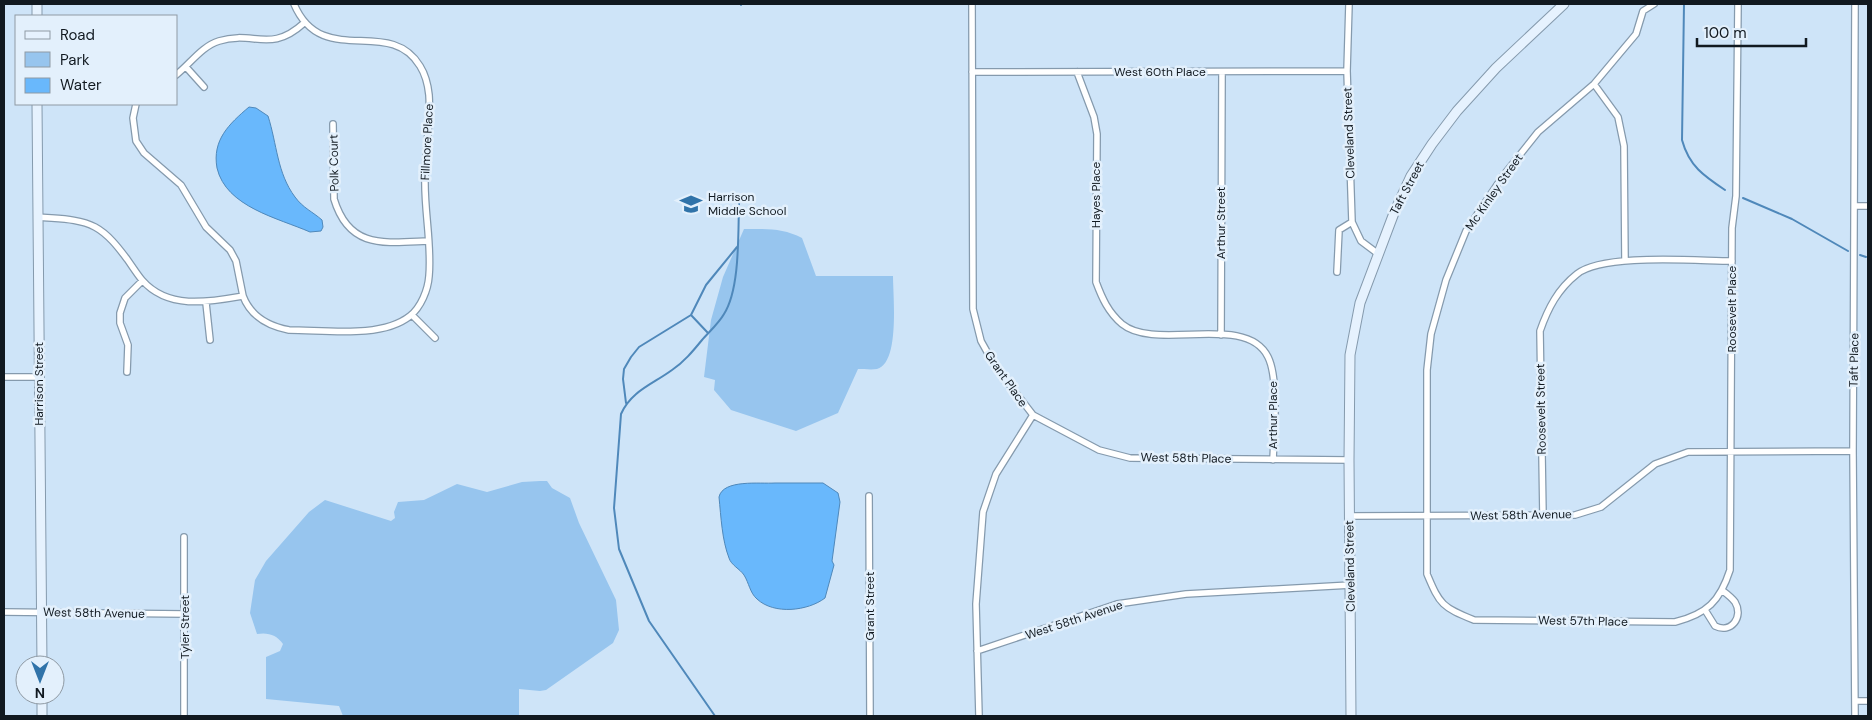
<svg xmlns="http://www.w3.org/2000/svg" width="1872" height="720" viewBox="0 0 1872 720" font-family="'DM Sans',sans-serif">
<style>
.green{fill:#97c5ee}
.water{fill:#69b8fc;stroke:#4f88ba}
.lines{fill:none;stroke-linecap:round;stroke-linejoin:round}
.stream{stroke:#4f88ba;stroke-width:2}
.street-casing{stroke:#859aad;stroke-width:8}
.secondary-casing{stroke:#859aad;stroke-width:11}
.street{stroke:#fff;stroke-width:5.5}
.secondary{stroke:#e6f2fe;stroke-width:9}
.labels{text-anchor:middle;dominant-baseline:central;stroke-width:5;stroke-linejoin:round;paint-order:stroke}
.street-label{font-size:12px;fill:#111920;stroke:#e3f0fc}
.poi-label{font-size:12px;fill:#111920;stroke:#e3f0fc;text-anchor:start}
</style>
<rect width="100%" height="100%" fill="#cee4f8"/>
<path class="green" d="M744 229C765 229 783 228 802 238L816 276H893C893 296 900 363 877 369 872 370 863 369 858 369L838 413 796 431 731 410 714 390 715 380 704 377 711 320 723 277Z
M540 481H547L552 488 570 498 579 523 616 600 619 630 613 643 546 690 540 691 519 689V716H343L339 706 266 699V657L280 651 283 644C277 635 268 632 257 634L250 613 255 580 266 561 309 512 325 500 391 521 395 518 394 512 398 502 424 500 457 484 487 492 522 482Z"/>
<path class="water" d="M249 107 256 108 268 116C277 144 277 173 295 197 303 208 313 212 322 220L323 227 321 231 310 232C278 218 226 207 217 168 212 140 229 124 249 107Z
M775 483H823L838 493 840 502 832 561 834 565 825 598C808 611 774 615 757 599 750 593 749 583 744 575 740 569 731 565 729 558 722 540 721 517 719 497 723 479 760 484 775 483Z"/>
<g class="lines">
<path class="stream" d="M1684 4 1682 140C1689 166 1704 176 1725 190
M741 5V4
M1743 198 1792 219 1848 251
M1860 255 1866 257
M691 315 708 333
M626 403 623 379 624 369 631 357 639 347 691 315 706 285 737 247
M715 716 649 621 619 549 614 508 621 414C631 391 653 384 672 370 684 362 693 351 702 340 709 332 719 323 724 314 740 289 738 235 739 204"/>
<g class="street-casing">
<path id="street" d="M972 4 973 309 981 341 995 366 1033 415 996 474 983 512 976 604 979 716
M1349 4 1347 71 1352 222 1361 241 1377 253
M1654 4 1643 11 1636 34 1594 84 1538 132 1503 176 1466 231 1446 280 1431 334 1427 370V574C1440 605 1442 607 1474 620L1675 622C1707 614 1720 601 1730 570L1732 228 1736 196 1738 4
M186 67 204 87
M972 72 1347 71
M1077 72 1094 117 1097 134 1096 282C1102 298 1108 312 1122 324 1156 352 1246 312 1268 357 1279 379 1274 434 1273 460
M176 75C190 64 202 46 219 41 254 30 270 54 304 23
M1594 84 1618 117 1624 146 1625 261
M136 104 133 118 136 141 144 153 181 185 206 227 230 250 236 261 243 296
M333 124 334 199C349 249 384 243 427 241
M1856 206H1868
M38 217C56 219 78 218 95 227 108 234 118 247 127 259 132 266 137 274 142 280 168 310 209 302 243 296 251 317 268 326 289 330 325 330 381 339 410 316 421 307 428 290 429 276 432 245 424 210 425 178 425 151 431 122 429 95 428 85 425 74 420 66 389 15 322 70 294 4
M1337 272 1339 230 1352 222
M206 303 210 340
M412 315 435 338
M1221 335 1222 72
M127 372 128 345 120 323V313L125 298 142 281
M4 377H39
M1033 415 1099 450 1130 458 1349 460
M869 496 870 716
M1350 516 1575 515 1601 507 1655 464 1688 452 1853 451
M1543 516 1540 331C1548 308 1558 289 1577 274 1603 253 1697 261 1732 261
M1705 610 1715 626C1731 634 1744 617 1735 602 1732 598 1727 594 1723 591
M4 612 185 614
M977 651 1117 604 1186 594 1351 585
M1855 701H1868
M184 716V537
M1855 716 1853 451 1855 4"/>
</g>
<g class="secondary-casing">
<path id="secondary" d="M37 16V4
M37 104 42 665
M42 695V716
M1351 716 1349 460 1350 355 1360 303 1394 213 1411 176 1432 144 1457 111 1496 68 1564 4"/>
</g>
<use href="#street" class="street"/>
<use href="#secondary" class="secondary"/>
</g>
<defs>
<g id="school-bare" transform="scale(1.725)"><path d="M0-5L7-2L0 1L-7-2ZM-4 1L0 2.5L4 1V4Q0 6-4 4Z" fill="#3073a9" stroke="#e3f0fc" stroke-width="2.5" paint-order="stroke"/></g>
</defs>
<g fill-rule="evenodd">
<use href="#school-bare" x="691" y="204"/>
</g>
<g class="labels">
<g class="street-label">
<text x="1160" y="72">West 60th Place</text>
<text transform="translate(1349 133) rotate(-92)">Cleveland Street</text>
<text transform="translate(427 142) rotate(-87)">Fillmore Place</text>
<text transform="translate(334 163) rotate(-91)">Polk Court</text>
<text transform="translate(1407 188) rotate(-62)">Taft Street</text>
<text transform="translate(1494 192) rotate(-55)">Mc Kinley Street</text>
<text transform="translate(1096 195) rotate(-90)">Hayes Place</text>
<text transform="translate(1221 223) rotate(-90)">Arthur Street</text>
<text transform="translate(1732 309) rotate(-90)">Roosevelt Place</text>
<text transform="translate(1854 360) rotate(-89)">Taft Place</text>
<text transform="translate(1006 379) rotate(55)">Grant Place</text>
<text transform="translate(39 384) rotate(-90)">Harrison Street</text>
<text transform="translate(1541 409) rotate(-91)">Roosevelt Street</text>
<text transform="translate(1273 415) rotate(-90)">Arthur Place</text>
<text transform="translate(1186 458) rotate(1)">West 58th Place</text>
<text transform="translate(1521 515) rotate(-1)">West 58th Avenue</text>
<text transform="translate(1350 566) rotate(-91)">Cleveland Street</text>
<text transform="translate(870 606) rotate(-90)">Grant Street</text>
<text transform="translate(94 613) rotate(1)">West 58th Avenue</text>
<text transform="translate(1074 620) rotate(-18)">West 58th Avenue</text>
<text transform="translate(1583 621) rotate(1)">West 57th Place</text>
<text transform="translate(185 627) rotate(-90)">Tyler Street</text>
</g>
<g class="poi-label">
<text x="708" y="197">Harrison<tspan x="708" dy="14">Middle School</tspan></text>
</g>
</g>
<rect width="1872" height="720" fill="none" stroke="#111920" stroke-width="10"/>
<rect x="15" y="15" width="162" height="90" fill="#e3f0fc" stroke="#8f9aa4"/>
<rect x="25" y="31" width="25" height="8" fill="#e6f2fe" stroke="#8f9aa4"/>
<text x="60" y="40" font-size="15" fill="#111920">Road</text>
<rect x="25" y="52" width="25" height="15" fill="#97c5ee" stroke="#8f9aa4"/>
<text x="60" y="65" font-size="15" fill="#111920">Park</text>
<rect x="25" y="78" width="25" height="15" fill="#69b8fc" stroke="#8f9aa4"/>
<text x="60" y="90" font-size="15" fill="#111920">Water</text>
<g transform="translate(40 680) rotate(180)"><circle r="24" fill="#e3f0fc" stroke="#8f9aa4"/>
<path d="M0-4L9 19L0 12L-9 19Z" fill="#3073a9"/>
<text y="-8" font-size="14" font-weight="bold" text-anchor="middle" fill="#111920">N</text>
</g>
<path d="M1697 38v8h109v-8" fill="none" stroke="#111920" stroke-width="2.5"/>
<text x="1704" y="38" font-size="15" fill="#111920" stroke="#e3f0fc" stroke-width="4" paint-order="stroke">100 m</text>
</svg>
